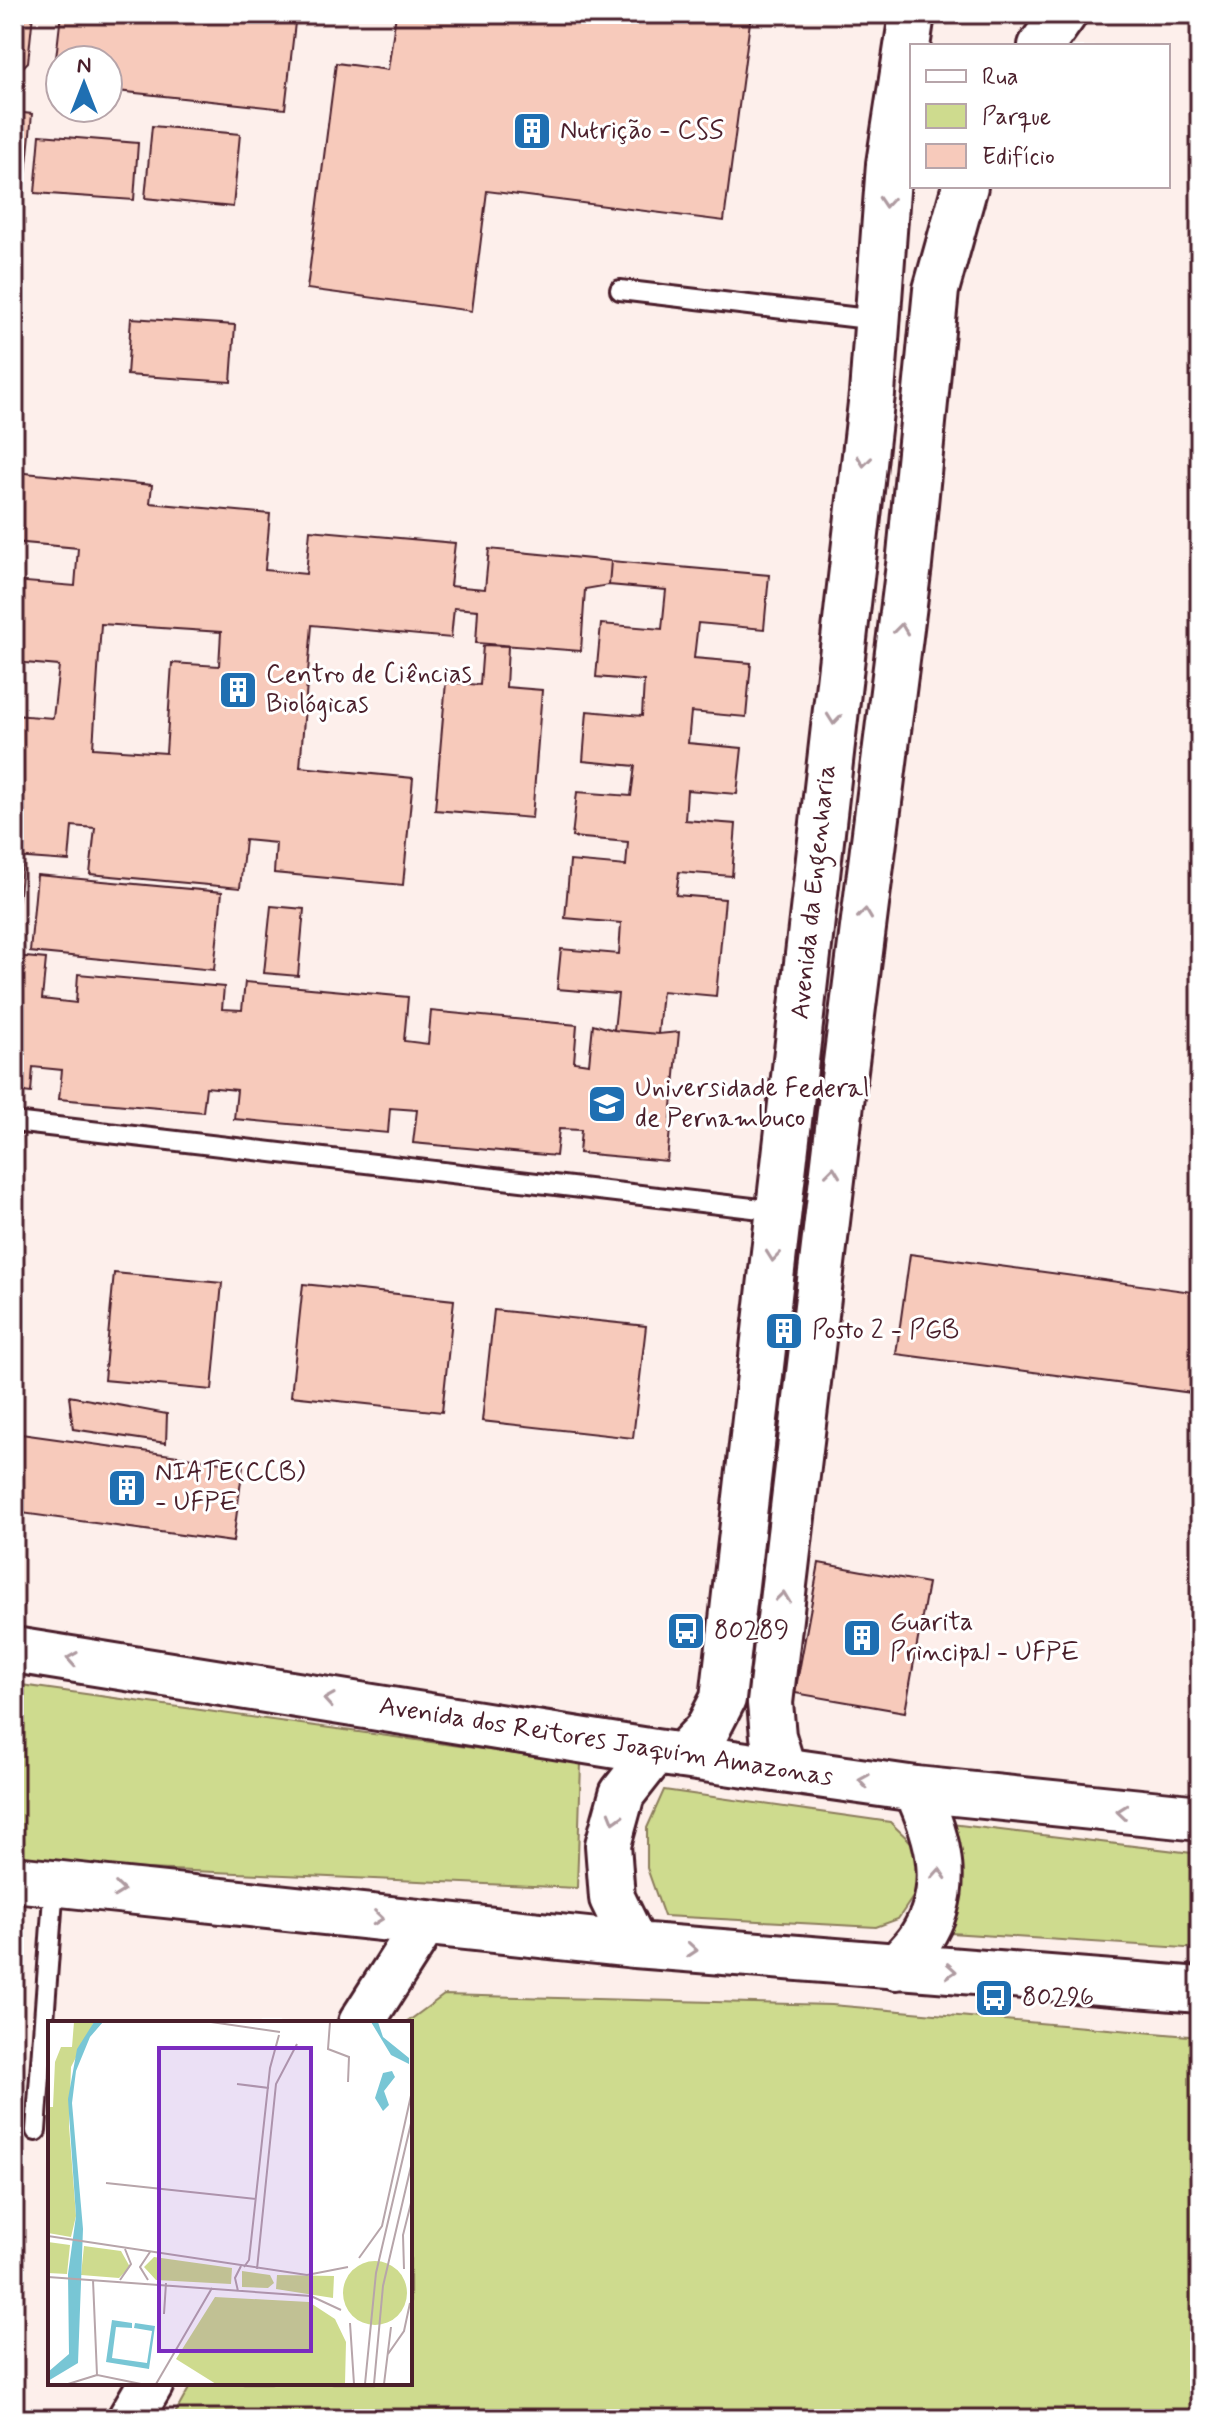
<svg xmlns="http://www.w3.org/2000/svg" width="1214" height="2433" viewBox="0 0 1214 2433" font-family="Mynerve,sans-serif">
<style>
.built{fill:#fdefeb;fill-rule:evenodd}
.green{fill:#cedb8e;stroke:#8c7d5c;stroke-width:2}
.building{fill:#f7cabb;stroke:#4a1f2b;stroke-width:2;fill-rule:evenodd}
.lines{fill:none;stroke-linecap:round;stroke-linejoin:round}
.lane-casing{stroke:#4a1f2b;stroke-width:24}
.secondary-casing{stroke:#4a1f2b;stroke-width:50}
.lane{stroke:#fff;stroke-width:18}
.secondary{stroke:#fff;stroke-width:44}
.oneway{stroke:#ae9aa0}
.labels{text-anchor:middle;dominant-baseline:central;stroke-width:6;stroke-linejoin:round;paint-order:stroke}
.poi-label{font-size:26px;fill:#4a1f2b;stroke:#fff;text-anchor:start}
.street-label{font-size:26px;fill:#4a1f2b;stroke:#fff}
.inset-road{fill:none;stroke:#b7a5aa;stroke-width:2}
.view{fill:#7b2cbf;fill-opacity:0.15;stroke:#7b2cbf;stroke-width:4}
.inset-edge{fill:none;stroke:#4a1f2b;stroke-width:4}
</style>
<rect width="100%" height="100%" fill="#fff"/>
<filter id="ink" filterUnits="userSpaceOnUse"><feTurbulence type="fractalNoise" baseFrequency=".0125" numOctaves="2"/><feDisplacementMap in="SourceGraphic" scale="16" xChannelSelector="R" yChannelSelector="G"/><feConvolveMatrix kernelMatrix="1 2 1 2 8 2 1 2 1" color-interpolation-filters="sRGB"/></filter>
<g filter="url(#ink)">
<path class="built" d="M14 14H1200V2419H14ZM912 46H1168V186H912ZM60 60H108V108H60ZM50 2023H410V2383H50Z"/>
<path class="green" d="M14 1684 581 1763 577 1888 14 1863Z
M664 1790 890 1822 917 1848 919 1888 898 1919 876 1927 664 1916 647 1868V1828Z
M943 1823 1200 1854V1949L935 1932Z
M444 1995 832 2005 1200 2037V2419H172L192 2383H410V2023H406Z"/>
<path class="building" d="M14 14H33L28 62 14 76Z
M61 14H296L285 109 108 90V60H60V85H53Z
M396 14H751L724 221 487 191 472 311 307 289 336 63 388 70Z
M14 112 32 114 24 194 14 193Z
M152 126 240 134 233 207 145 198Z
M40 135 138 143 134 200 35 193Z
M131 318 235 325 231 382 127 375Z
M14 472 152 485 150 503 270 514 265 570 306 574 310 530 455 543 450 586 485 589 489 549 611 561 609 585 585 589 581 651 476 643 478 610 454 608 451 638 312 625 300 767 413 778 403 885 274 873 276 843 245 840 240 888 90 874 95 828 72 826 69 861 14 857V715L53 718 59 666 14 662V581L75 586 78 548 14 542ZM101 624 221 632 219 666 172 663 166 753 93 748Z
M611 561 769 575 764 629 698 623 694 658 751 663 746 717 691 712 688 743 742 748 737 794 687 790 685 820 736 824 732 876 679 872 676 895 725 899 716 996 662 991 658 1034 614 1030 618 994 557 989 561 949 619 954 621 923 565 918 570 861 626 866 628 842 572 837 577 792 631 796 635 766 583 761 587 711 642 716 644 681 596 677 601 624 662 629 666 590 609 585Z
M1200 629V710L1194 709Z
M483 645 508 646 506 687 542 690 532 818 435 810 446 682 480 685Z
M14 865 22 866 14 939Z
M37 875 222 892 214 970 30 952Z
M271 906 304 909 298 976 264 973Z
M14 956 46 959 42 999 76 1003 78 974 224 987 222 1009 242 1010 245 982 408 997 404 1041 428 1044 431 1011 577 1025 574 1062 589 1064 593 1024 614 1030 658 1034 679 1032 667 1161 579 1153 581 1130 559 1129 556 1156 413 1143 417 1110 390 1108 388 1133 234 1119 237 1090 206 1087 203 1112 59 1099 62 1070 33 1067 31 1093 14 1091Z
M910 1254 1200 1293V1394L896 1354Z
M114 1273 222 1283 212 1390 104 1380Z
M303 1284 454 1300 442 1412 291 1396Z
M494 1310 646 1326 633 1438 482 1421Z
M69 1396 167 1414 166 1443 73 1429Z
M14 1433 243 1465 233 1542 14 1512Z
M819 1563 928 1583 905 1712 795 1693Z"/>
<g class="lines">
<g class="lane-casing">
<path id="lane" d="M620 290 877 320
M14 1122 778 1211
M36 2131 54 1883"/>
</g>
<g class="secondary-casing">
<path id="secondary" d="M1041 46 1064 14
M14 1650 655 1752 916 1789 1200 1818
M682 1756 707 1730 723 1699 872 394 889 164 912 14
M783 1769 773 1736 770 1703 844 1078 909 565 936 290 965 186
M14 1879 635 1945 1200 1990
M635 1945 612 1898 608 1845 622 1794 655 1752
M896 1967C904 1958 914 1949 921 1938 953 1889 939 1838 916 1789
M361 2023 425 1923
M130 2419 151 2383"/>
</g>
<use href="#lane" class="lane"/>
<use href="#secondary" class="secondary"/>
</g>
<defs><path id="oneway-chevron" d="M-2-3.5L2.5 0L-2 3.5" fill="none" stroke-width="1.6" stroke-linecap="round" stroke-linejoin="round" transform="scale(2)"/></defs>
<g class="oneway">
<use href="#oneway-chevron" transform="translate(886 202) rotate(94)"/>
<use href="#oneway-chevron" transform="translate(864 461) rotate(97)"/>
<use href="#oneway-chevron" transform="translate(901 629) rotate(-83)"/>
<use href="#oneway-chevron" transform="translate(834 719) rotate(96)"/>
<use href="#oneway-chevron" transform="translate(865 914) rotate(-83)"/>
<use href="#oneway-chevron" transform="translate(833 1172) rotate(-83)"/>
<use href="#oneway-chevron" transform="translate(773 1256) rotate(96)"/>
<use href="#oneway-chevron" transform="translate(783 1597) rotate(-83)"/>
<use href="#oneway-chevron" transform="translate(72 1659) rotate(-171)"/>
<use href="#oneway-chevron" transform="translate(329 1700) rotate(-171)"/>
<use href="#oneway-chevron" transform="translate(864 1781) rotate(-171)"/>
<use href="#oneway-chevron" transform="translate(1122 1812) rotate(-174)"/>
<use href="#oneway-chevron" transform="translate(615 1818) rotate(106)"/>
<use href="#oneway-chevron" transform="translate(939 1874) rotate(-86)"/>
<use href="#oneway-chevron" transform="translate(119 1890) rotate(6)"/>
<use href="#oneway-chevron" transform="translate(378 1918) rotate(6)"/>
<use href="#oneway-chevron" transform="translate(692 1950) rotate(5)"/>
<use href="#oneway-chevron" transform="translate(951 1971) rotate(4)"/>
</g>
</g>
<defs>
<g id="building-square" transform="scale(2)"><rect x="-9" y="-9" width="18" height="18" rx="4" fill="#1f6fb2" stroke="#fff"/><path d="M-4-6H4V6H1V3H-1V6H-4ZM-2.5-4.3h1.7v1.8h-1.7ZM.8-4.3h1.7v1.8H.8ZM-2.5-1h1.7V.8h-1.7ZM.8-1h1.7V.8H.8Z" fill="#fff"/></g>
<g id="university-square" transform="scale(2)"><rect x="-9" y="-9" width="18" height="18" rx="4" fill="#1f6fb2" stroke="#fff"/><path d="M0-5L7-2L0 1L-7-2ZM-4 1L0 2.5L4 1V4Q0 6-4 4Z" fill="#fff"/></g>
<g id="bus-square" transform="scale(2)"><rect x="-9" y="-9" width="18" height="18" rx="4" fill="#1f6fb2" stroke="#fff"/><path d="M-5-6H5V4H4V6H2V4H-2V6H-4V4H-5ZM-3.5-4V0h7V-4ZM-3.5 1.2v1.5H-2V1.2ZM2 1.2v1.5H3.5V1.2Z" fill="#fff"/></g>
</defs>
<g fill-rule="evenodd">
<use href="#building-square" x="532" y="131"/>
<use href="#building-square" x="238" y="690"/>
<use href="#university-square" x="607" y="1104"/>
<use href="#building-square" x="784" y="1331"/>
<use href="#building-square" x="127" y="1488"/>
<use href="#bus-square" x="686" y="1631"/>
<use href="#building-square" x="862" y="1638"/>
<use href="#bus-square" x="994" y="1998"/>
</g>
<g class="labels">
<g class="poi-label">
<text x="560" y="131">Nutrição - CSS</text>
<text x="266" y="675">Centro de Ciências<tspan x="266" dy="30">Biológicas</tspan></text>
<text x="635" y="1089">Universidade Federal<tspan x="635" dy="30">de Pernambuco</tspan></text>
<text x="812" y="1331">Posto 2 - PGB</text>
<text x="155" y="1473">NIATE(CCB)<tspan x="155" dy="30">- UFPE</tspan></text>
<text x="890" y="1623">Guarita<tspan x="890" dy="30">Principal - UFPE</tspan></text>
<text x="714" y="1631">80289</text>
<text x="1022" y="1998">80296</text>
</g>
<g class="street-label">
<text transform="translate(814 892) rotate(-84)">Avenida da Engenharia</text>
<text transform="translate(606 1742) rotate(9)">Avenida dos Reitores Joaquim Amazonas</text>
</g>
</g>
<g transform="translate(48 2021)">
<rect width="364" height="364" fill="#fff"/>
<path d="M26 1H46L23 46 21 105 28 195 23 216 0 212V86H5L7 41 13 26H24ZM0 221 22 224 19 253 0 252ZM36 225 73 230 82 246 71 257 33 254ZM106 236 184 247 183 263 108 259 96 246ZM295 272a32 32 0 1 1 64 0a32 32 0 1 1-64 0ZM194 250 222 254 226 262 220 267 194 266ZM229 254 286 255 285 277 228 268ZM167 276 261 281 287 298 298 321 297 363H168L128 338Z" fill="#cedb8e"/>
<path d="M46 1H55L42 16 28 50 24 82 35 208 30 342 0 360V351L21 333 20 253 28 195 20 78 29 28ZM323 1H330L335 16 361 37V43L343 34ZM344 50 347 56 336 70 341 84 335 90 327 77 335 52ZM64 299 84 302V307L68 306 64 337 99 342 104 310 86 307 87 302 107 305 101 348 58 341Z" fill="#78c6d5"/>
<path class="inset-road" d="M163 1 232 11M282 1 280 28 301 36 300 61M189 63 221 67M58 162 208 178M0 215 259 254 300 246M311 237 334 205 364 70M196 246 201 239 222 47 231 14M209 248 228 63 249 23M356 248 355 214 364 178M0 256 263 275 293 289M45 259 49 354 93 363M72 259 83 243 77 228M100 259 92 246 102 231M190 270 187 257 193 245M116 293 118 262M302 302 306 363M340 333 356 310 362 282M20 363 49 354M108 363 164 267M317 363 328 252 364 98M326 363 335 265 364 141M336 363 343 306"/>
<path class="view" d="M111 27H263V330H111Z"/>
<rect width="364" height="364" class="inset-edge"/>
</g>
<rect width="1214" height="2433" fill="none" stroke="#fff" stroke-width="48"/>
<rect x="24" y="24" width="1166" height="2385" fill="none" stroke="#4a1f2b" stroke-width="3" filter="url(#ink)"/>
<rect x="910" y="44" width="260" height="144" fill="#ffffff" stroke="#b7a5aa" stroke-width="2"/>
<rect x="926" y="70" width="40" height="12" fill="#ffffff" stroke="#b7a5aa" stroke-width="2"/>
<text x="982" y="84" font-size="24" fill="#4a1f2b">Rua</text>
<rect x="926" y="104" width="40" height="24" fill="#cedb8e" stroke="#b7a5aa" stroke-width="2"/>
<text x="982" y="124" font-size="24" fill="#4a1f2b">Parque</text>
<rect x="926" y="144" width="40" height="24" fill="#f7cabb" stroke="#b7a5aa" stroke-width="2"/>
<text x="982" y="164" font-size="24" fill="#4a1f2b">Edifício</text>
<g transform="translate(84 84)"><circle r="38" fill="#ffffff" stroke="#b7a5aa" stroke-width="2"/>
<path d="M0-6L14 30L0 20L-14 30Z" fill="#1f6fb2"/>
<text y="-12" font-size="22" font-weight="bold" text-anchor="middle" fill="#4a1f2b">N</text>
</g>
</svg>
